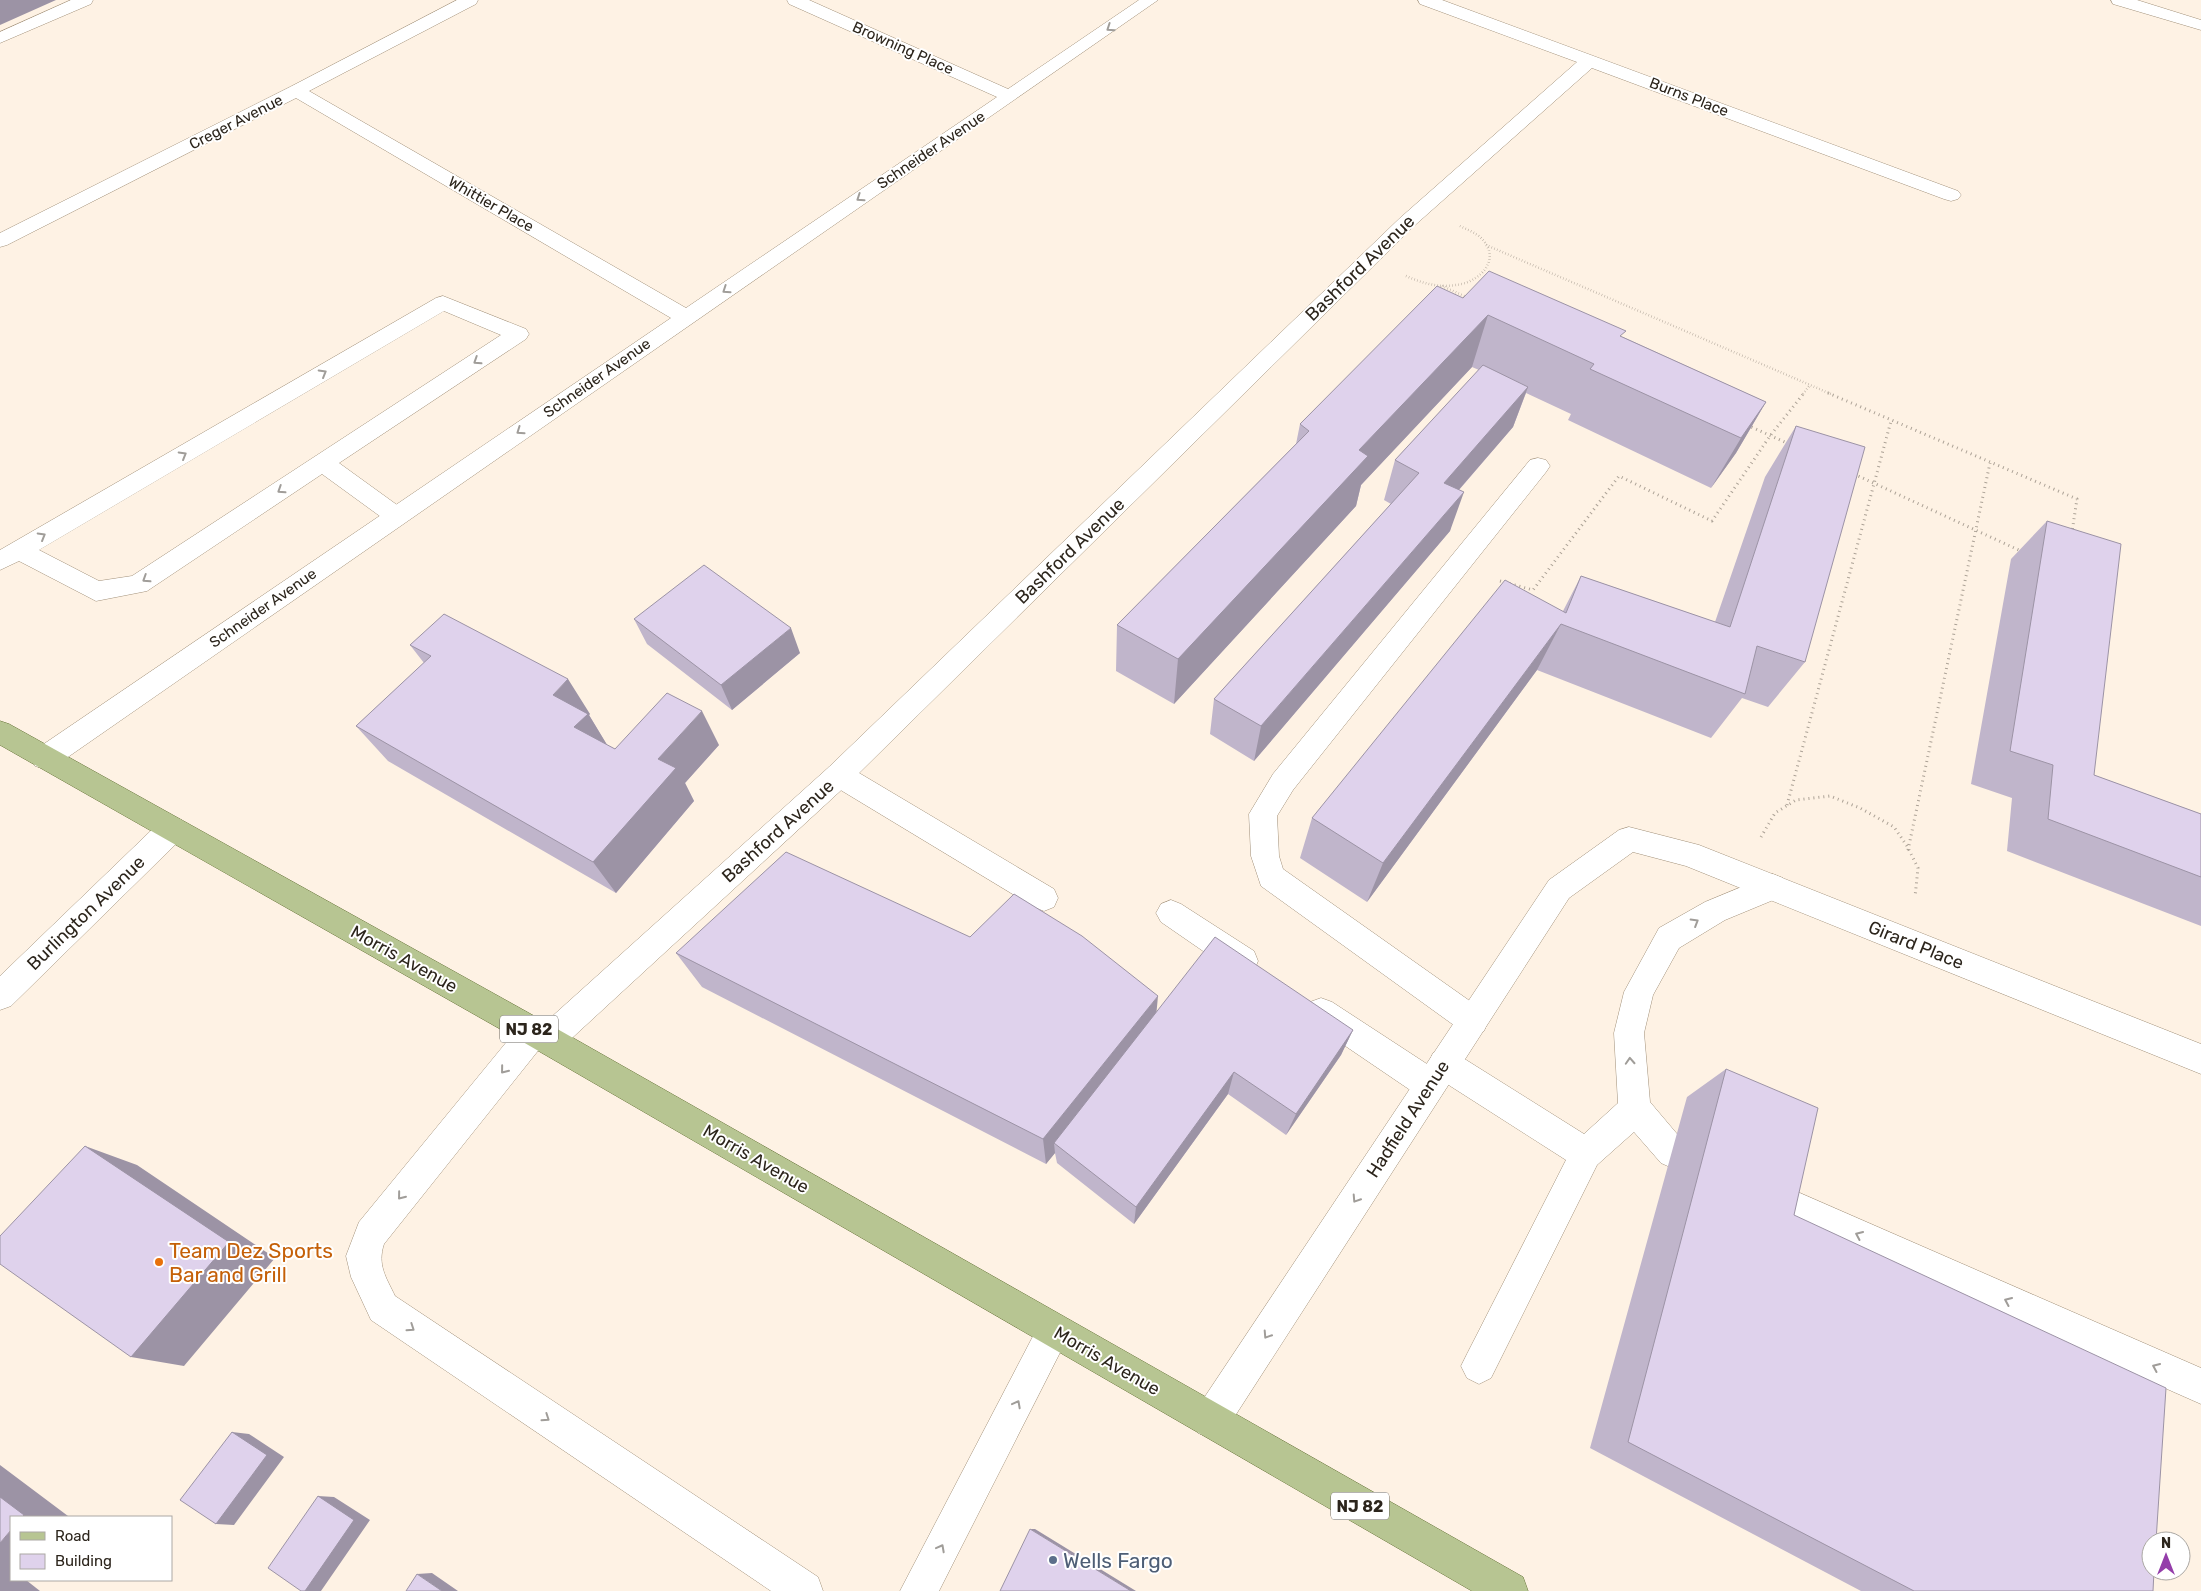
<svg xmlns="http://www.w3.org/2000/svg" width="2201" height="1591" viewBox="0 0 2201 1591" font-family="Rubik,sans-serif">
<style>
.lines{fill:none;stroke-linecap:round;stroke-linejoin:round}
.service-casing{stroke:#a2917a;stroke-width:1}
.minor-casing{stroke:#a2917a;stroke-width:1}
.primary-casing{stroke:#677439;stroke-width:1}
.path-far1{stroke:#aca296;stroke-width:2.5;stroke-dasharray:0.5 2.5;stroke-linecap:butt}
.path{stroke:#aca296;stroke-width:3;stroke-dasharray:1 4;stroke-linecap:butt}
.service{fill:#fff;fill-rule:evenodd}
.minor{fill:#fff;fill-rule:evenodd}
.primary{fill:#b7c592;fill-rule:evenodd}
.wall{fill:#c0b5cb}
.shaded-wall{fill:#9c93a5}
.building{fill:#dfd2ec;stroke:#9c93a5}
.oneway{stroke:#a09d99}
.food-dot{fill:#e8710a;stroke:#fff;stroke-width:2}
.service-dot{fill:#5c6f8a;stroke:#fff;stroke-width:2}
.labels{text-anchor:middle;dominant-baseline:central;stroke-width:4;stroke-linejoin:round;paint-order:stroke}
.far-street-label{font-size:15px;fill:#2c251c;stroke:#fff}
.shield{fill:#fff;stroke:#6b6660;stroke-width:1}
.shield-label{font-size:16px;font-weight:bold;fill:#2c251c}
.street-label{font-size:18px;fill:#2c251c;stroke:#fff}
.near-food-label{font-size:21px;fill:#c56008;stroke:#fff;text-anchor:start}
.near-service-label{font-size:21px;fill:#4e5e75;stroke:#fff;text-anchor:start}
</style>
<rect width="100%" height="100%" fill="#fef2e4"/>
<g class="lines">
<g class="service-casing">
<path id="service" d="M71 0H93L91 4 0 43V32Z
M443 296 526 329 529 334 526 339 339 463 404 510 408 516 404 522 396 525 388 522 322 474 147 591 96 601 19 561 0 570V550L436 298ZM444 311 501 335 132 576 99 581 39 550Z
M1538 458 1546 460 1550 466 1546 472 1293 790 1277 816 1279 856 1283 869 1484 1011 1488 1021 1484 1031 1473 1036 1462 1031 1261 886 1251 856 1249 814 1273 774 1530 460Z
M839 763 849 767 1054 889 1058 898 1054 907 1044 911 1034 907 829 783 825 775 829 767Z
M1773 874 1783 878 1787 887 1783 896 1725 920 1679 948 1653 995 1644 1033 1650 1102 1683 1141 1688 1152 1683 1163 1672 1168 1661 1163 1634 1132 1597 1165 1491 1378 1479 1384 1467 1378 1461 1366 1467 1354 1566 1160 1444 1082 1446 1085 1441 1096 1430 1100 1419 1096 1310 1022 1306 1012 1310 1002 1321 998 1332 1002 1430 1066 1428 1064 1433 1053 1444 1049 1455 1053 1584 1134 1618 1103 1614 1033 1624 992 1659 928 1705 902Z
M1171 900 1181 904 1254 951 1258 961 1254 971 1243 975 1232 971 1161 922 1156 913 1161 904Z
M534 1017 545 1022 549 1032 545 1042 384 1244C377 1265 386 1277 395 1296L818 1577 823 1591H771L371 1320 351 1277 346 1256 359 1222 523 1022Z
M1761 1176 2201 1368V1404L1749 1204 1745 1192 1749 1180Z
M1054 1314 1066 1319 1071 1331 939 1591H900L1042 1319Z"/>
</g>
<g class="minor-casing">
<path id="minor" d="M457 0H478L476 4 309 91 686 308 997 97 789 4 787 0H809L1008 89 1139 0H1158L55 766 45 769 35 766 32 758 35 750 671 318 296 98 7 245 0 247V233L290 87Z
M1418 0H1442L1958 191 1961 195 1958 199 1951 201 1944 199 1592 68 1414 226 849 783 559 1050 548 1055 537 1050 533 1040 537 1030 829 767 1400 218 1577 62 1420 4Z
M2111 0H2137L2201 20V30L2113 4Z
M172 817 182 820 186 829 182 838 11 1006 0 1010V976L162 820Z
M1629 827 1699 845 2201 1044V1074L1686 866 1633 852 1569 898 1224 1433 1211 1438 1198 1433 1193 1420 1198 1407 1549 880 1619 830Z"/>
</g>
<g class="primary-casing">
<path id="primary" d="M0 721 9 724 545 1022 1523 1577 1528 1591H1472L523 1042 0 745Z"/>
</g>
<path class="path-far1" d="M1486 245 1831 394
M1406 276C1422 283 1438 288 1456 285 1477 283 1502 262 1483 240 1477 233 1468 230 1460 226
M1442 286 1466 297
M1803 394 1810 385"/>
<path class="path" d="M1828 393 2077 499 2072 532
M1747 425 1789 444
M1854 474 2023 552
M1500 581 1533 590 1619 476 1712 521 1770 436 1804 393
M1787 805 1891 421
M1761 837 1775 813 1796 800 1830 796 1860 808 1894 827 1907 846 1918 868 1915 897
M1908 850 1990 463"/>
<use href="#service" class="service"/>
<use href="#minor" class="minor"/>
<use href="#primary" class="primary"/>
</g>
<path class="wall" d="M1463 298 1623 337 1766 402 1736 453 1711 488 1568 420 1571 414 1526 393 1513 427 1459 490 1450 531 1254 761 1210 734 1214 699 1391 504 1384 500 1395 460 1479 370 1472 367 1361 485 1356 506 1174 704 1116 671 1117 625 1296 444 1300 424Z
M1796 426 1805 662 1768 707 1742 698 1711 738 1537 670 1367 902 1300 858 1312 818 1563 611 1581 576 1715 622 1765 477Z
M2047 521 2094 775 2201 814V926L2007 851 2012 798 1971 784 2011 559Z
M634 619 800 653 732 710 647 644Z
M410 645 590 714 589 715 607 745 615 749 719 745 685 783 694 801 616 893 388 761 356 726 424 663Z
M970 937 1156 1012 1353 1030 1341 1055 1286 1135 1228 1094 1134 1224 1057 1163 1055 1153 1046 1164 702 987 676 953Z
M1726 1069 1794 1215 2153 1591H1861L1590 1448 1687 1097Z"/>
<path class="shaded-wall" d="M0 0H56L0 25Z
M1488 315 1472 367 1361 485 1356 506 1174 704 1178 659 1359 450Z
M1528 387 1513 427 1431 522 1444 483Z
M1766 402 1736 453 1711 488 1741 438Z
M1464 492 1450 531 1254 761 1261 726Z
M1561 624 1537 670 1367 902 1383 863Z
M791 628 800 653 732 710 721 685Z
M568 679 590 714 589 715 609 748 575 730 553 695Z
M702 711 719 745 685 783 694 801 616 893 593 862 658 759Z
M1158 996 1155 1028 1054 1143 1055 1153 1046 1164 1043 1139Z
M1353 1030 1341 1055 1286 1135 1296 1114Z
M1234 1072 1228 1094 1134 1224 1136 1207Z
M85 1146 137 1165 275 1258 184 1366 131 1357Z
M232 1432 249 1434 284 1457 234 1525 216 1524Z
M0 1465 68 1516 66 1517H22L0 1497Z
M318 1496 334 1497 370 1520 321 1591H305Z
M1030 1529H1035L1136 1591H1131Z
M11 1530V1580H26L40 1591H0V1543Z
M432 1573 458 1591H442L417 1574Z"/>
<path class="building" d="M1489 271 1626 331 1620 336 1766 402 1741 438 1590 369 1594 364 1488 315 1359 450 1368 456 1178 659 1117 625 1309 431 1300 424 1437 286 1463 298Z
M1483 365 1528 387 1444 483 1464 492 1261 726 1214 699 1419 473 1395 460Z
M1796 426 1865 447 1805 662 1757 646 1745 694 1561 624 1383 863 1312 818 1505 580 1566 613 1581 576 1730 627Z
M2047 521 2121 544 2094 775 2201 814V877L2048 819 2053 765 2010 751Z
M704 565 791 628 721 685 634 619Z
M444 614 568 679 553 695 588 714 574 727 615 749 667 693 702 711 658 759 676 768 593 862 356 726 431 656 410 645Z
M786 852 970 937 1014 894 1082 936 1158 996 1043 1139 676 953Z
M1215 937 1353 1030 1296 1114 1234 1072 1136 1207 1054 1143Z
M1726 1069 1818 1108 1794 1215 2166 1388 2156 1541H2151V1571H2154L2153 1591H1914L1628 1442Z
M85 1146 229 1242 131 1357 0 1264V1236Z
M232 1432 267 1455 216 1524 180 1500Z
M318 1496 354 1520 305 1591H301L268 1568Z
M0 1497 24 1515 22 1517H11V1530L0 1543Z
M1030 1529 1131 1591H1000Z
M417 1574 442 1591H406Z"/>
<defs><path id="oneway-chevron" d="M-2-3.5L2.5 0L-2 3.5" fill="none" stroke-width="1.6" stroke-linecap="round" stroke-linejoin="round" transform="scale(1.25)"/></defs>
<g class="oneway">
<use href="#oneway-chevron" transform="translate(1110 28) rotate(146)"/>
<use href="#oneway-chevron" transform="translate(860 198) rotate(146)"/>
<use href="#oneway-chevron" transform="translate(726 290) rotate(146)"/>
<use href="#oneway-chevron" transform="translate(477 361) rotate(147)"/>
<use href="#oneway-chevron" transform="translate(323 373) rotate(-30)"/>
<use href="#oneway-chevron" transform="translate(520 431) rotate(145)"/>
<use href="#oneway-chevron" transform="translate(183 455) rotate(-30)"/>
<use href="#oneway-chevron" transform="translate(281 490) rotate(147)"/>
<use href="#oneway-chevron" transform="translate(42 536) rotate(-30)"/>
<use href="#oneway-chevron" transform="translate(146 579) rotate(147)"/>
<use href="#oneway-chevron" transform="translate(1695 922) rotate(-31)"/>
<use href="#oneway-chevron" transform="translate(1630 1061) rotate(-93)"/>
<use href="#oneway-chevron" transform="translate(504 1070) rotate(129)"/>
<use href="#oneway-chevron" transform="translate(401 1196) rotate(129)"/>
<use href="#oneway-chevron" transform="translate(1356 1199) rotate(123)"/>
<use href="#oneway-chevron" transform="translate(1859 1235) rotate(-156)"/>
<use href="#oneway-chevron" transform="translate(2008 1301) rotate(-156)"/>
<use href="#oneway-chevron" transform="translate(411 1328) rotate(34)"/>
<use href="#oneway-chevron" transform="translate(1267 1335) rotate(123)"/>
<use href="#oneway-chevron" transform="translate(2156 1367) rotate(-156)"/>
<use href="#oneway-chevron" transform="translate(1017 1404) rotate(-62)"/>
<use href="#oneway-chevron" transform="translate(546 1418) rotate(34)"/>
<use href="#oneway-chevron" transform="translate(941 1548) rotate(-62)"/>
</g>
<circle class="food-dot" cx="159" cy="1262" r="5"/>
<circle class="service-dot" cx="1053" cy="1560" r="5"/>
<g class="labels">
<g class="far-street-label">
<text transform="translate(903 48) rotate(24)">Browning Place</text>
<text transform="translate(1689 97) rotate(21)">Burns Place</text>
<text transform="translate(236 122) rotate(-27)">Creger Avenue</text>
<text transform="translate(931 150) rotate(-34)">Schneider Avenue</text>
<text transform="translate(491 204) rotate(30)">Whittier Place</text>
<text transform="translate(597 378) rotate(-35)">Schneider Avenue</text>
<text transform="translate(263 608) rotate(-35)">Schneider Avenue</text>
</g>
<g class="shield">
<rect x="500" y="1015.5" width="58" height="27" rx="4"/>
<rect x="1331" y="1492.5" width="58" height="27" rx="4"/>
</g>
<g class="shield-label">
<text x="529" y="1029">NJ 82</text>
<text x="1360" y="1506">NJ 82</text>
</g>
<g class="street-label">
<text transform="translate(1360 268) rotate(-44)">Bashford Avenue</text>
<text transform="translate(1070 551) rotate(-44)">Bashford Avenue</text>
<text transform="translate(778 831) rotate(-42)">Bashford Avenue</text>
<text transform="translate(86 913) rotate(-44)">Burlington Avenue</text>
<text transform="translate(1916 945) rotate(22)">Girard Place</text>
<text transform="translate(404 959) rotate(29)">Morris Avenue</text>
<text transform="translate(1408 1119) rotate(-57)">Hadfield Avenue</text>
<text transform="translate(756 1159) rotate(30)">Morris Avenue</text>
<text transform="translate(1107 1361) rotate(30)">Morris Avenue</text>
</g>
<g class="near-food-label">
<text x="169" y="1250">Team Dez Sports<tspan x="169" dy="24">Bar and Grill</tspan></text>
</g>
<g class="near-service-label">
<text x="1063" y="1560">Wells Fargo</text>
</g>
</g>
<rect x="10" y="1516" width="162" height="65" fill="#ffffff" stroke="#aba8a4"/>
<rect x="20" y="1532" width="25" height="8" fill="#b7c592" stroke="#aba8a4"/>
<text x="55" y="1541" font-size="15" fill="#2c251c">Road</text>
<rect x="20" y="1554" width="25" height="15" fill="#dfd2ec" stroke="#aba8a4"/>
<text x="55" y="1566" font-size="15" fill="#2c251c">Building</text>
<g transform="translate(2166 1556)"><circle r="24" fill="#ffffff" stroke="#aba8a4"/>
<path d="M0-4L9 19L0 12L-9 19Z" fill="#943daa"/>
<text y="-8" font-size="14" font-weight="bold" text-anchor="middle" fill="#2c251c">N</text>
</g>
</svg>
